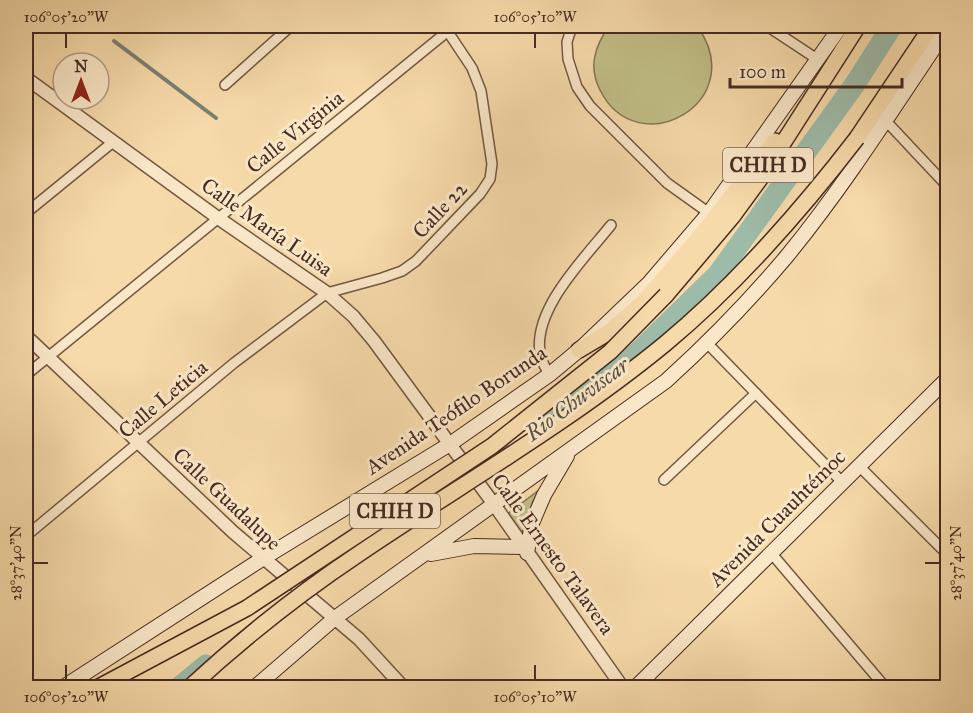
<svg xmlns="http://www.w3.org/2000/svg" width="973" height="713" viewBox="0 0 973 713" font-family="'IM FELL Great Primer',serif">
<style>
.green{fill:#c1be85;stroke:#837453;stroke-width:1.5}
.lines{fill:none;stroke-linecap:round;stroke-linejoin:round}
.stream{stroke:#7a8173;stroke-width:4}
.river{stroke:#9dbba9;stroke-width:21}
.minor-casing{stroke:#725743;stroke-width:12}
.tertiary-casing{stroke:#725743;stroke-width:15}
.secondary-casing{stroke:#452b21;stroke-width:16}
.primary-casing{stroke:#452b21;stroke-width:18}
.minor{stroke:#fae7c8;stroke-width:9}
.tertiary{stroke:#fae7c8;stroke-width:12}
.secondary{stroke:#fae7c8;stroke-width:14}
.primary{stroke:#f7daaa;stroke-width:15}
.primary-bridge-casing{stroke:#452b21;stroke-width:18;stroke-linecap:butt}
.primary-bridge{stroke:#f7daaa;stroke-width:15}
.ticks{fill:none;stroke:#452b21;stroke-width:2}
.labels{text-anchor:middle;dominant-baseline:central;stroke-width:6;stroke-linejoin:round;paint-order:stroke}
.shield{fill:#fae7c8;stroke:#7b6353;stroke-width:1.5}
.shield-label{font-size:20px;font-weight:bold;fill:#452b21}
.street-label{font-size:21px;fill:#452b21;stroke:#fae7c8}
.water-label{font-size:22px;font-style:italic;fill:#5b4f43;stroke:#fae7c8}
.neatline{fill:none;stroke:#452b21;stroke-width:2}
.ticks-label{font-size:15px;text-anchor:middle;fill:#452b21}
</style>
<rect width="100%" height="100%" fill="#f7daaa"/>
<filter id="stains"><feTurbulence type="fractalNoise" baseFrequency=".00333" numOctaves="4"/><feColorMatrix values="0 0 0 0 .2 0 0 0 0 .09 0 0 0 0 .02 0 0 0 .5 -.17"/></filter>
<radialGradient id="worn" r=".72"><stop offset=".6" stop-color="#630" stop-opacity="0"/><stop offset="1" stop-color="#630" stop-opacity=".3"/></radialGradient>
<path class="green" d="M609 26H697C752 101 638 166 600 90 588 67 595 46 609 26Z
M539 490 533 501 522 533 506 515Z"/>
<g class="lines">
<path class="stream" d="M114 41 216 118"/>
<path class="river" d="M552 420 637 353 718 274 855 84 892 26
M178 688 206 665"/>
<g class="minor-casing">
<path id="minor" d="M572 26 567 42 568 59 577 87 590 106 667 183 709 213
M767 26 817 59
M225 85 291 26
M886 121 948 187
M26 213 113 142
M707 343 842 482
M26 375 448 31
M549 375C547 370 543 364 541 358 529 312 585 258 611 225
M937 388 948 399
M859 466 948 555
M664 480 756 393
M26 536 234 363 327 293 382 278 402 271 416 261 480 194 490 179 492 164 481 91 472 68 444 26
M772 554 886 688"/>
</g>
<g class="tertiary-casing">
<path id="tertiary" d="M26 78 218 218 327 293 353 316 374 341 493 503 623 688
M26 336 233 532 359 639 404 688"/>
</g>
<g class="secondary-casing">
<path id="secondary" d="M527 553 532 523 544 495 567 456
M431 554 474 546 522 547
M62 688 262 559 450 444 549 375 579 350 649 283 709 213 841 26
M254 688 335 618 666 381C709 342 750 300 787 256 846 184 896 104 948 27
M635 688C740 585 843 481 948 378"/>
</g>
<g class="primary-casing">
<path id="primary" d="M857 138 932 26
M666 295 732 217 762 176 858 26
M579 350 609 332 645 300 700 236 775 141"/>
</g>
<use href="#minor" class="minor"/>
<use href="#tertiary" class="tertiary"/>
<use href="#secondary" class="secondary"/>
<use href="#primary" class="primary"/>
<g class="primary-bridge-casing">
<path id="primary-bridge" d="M97 688 247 608 492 446 610 352 666 295
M189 688C242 639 300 593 360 553 462 484 570 422 666 343 738 283 800 212 857 138"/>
</g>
<use href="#primary-bridge" class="primary-bridge"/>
</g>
<path class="ticks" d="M66 33V48M535 33V48M33 563H48M925 563H940M66 665V680M535 665V680"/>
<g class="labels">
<g class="shield">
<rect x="723" y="148" width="90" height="34" rx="4.5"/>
<rect x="350" y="494" width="90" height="34" rx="4.5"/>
</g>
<g class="shield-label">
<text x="768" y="165">CHIH D</text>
<text x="395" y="511">CHIH D</text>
</g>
<g class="street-label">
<text transform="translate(295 132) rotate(-39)">Calle Virginia</text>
<text transform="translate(440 210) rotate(-47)">Calle 22</text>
<text transform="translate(267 227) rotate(35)">Calle María Luisa</text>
<text transform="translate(163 399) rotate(-40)">Calle Leticia</text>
<text transform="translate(456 410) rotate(-34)">Avenida Teófilo Borunda</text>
<text transform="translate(227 499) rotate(43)">Calle Guadalupe</text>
<text transform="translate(777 518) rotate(-45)">Avenida Cuauhtémoc</text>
<text transform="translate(553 554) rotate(54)">Calle Ernesto Talavera</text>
</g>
<g class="water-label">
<text transform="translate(577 399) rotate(-37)">Rio Chuviscar</text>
</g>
</g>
<rect width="973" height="713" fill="none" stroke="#f7daaa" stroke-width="66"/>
<g transform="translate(81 81)"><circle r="28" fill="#fae7c8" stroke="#b29c85" stroke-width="1.5"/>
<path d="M0-4.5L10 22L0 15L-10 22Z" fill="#8f2418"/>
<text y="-9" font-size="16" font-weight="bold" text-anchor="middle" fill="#452b21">N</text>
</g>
<path d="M730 78v9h172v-9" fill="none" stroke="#452b21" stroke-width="3"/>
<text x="739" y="78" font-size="18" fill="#452b21" stroke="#fae7c8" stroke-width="4.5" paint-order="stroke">100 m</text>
<rect x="33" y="33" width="907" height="647" class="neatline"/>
<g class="ticks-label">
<text x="66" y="22">106°05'20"W</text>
<text x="535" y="22">106°05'10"W</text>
<text transform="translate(16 563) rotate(-90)" y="5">28°37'40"N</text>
<text transform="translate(956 563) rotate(-90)" y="5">28°37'40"N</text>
<text x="66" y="702">106°05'20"W</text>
<text x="535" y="702">106°05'10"W</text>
</g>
<rect width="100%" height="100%" filter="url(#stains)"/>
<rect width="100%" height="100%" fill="url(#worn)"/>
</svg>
